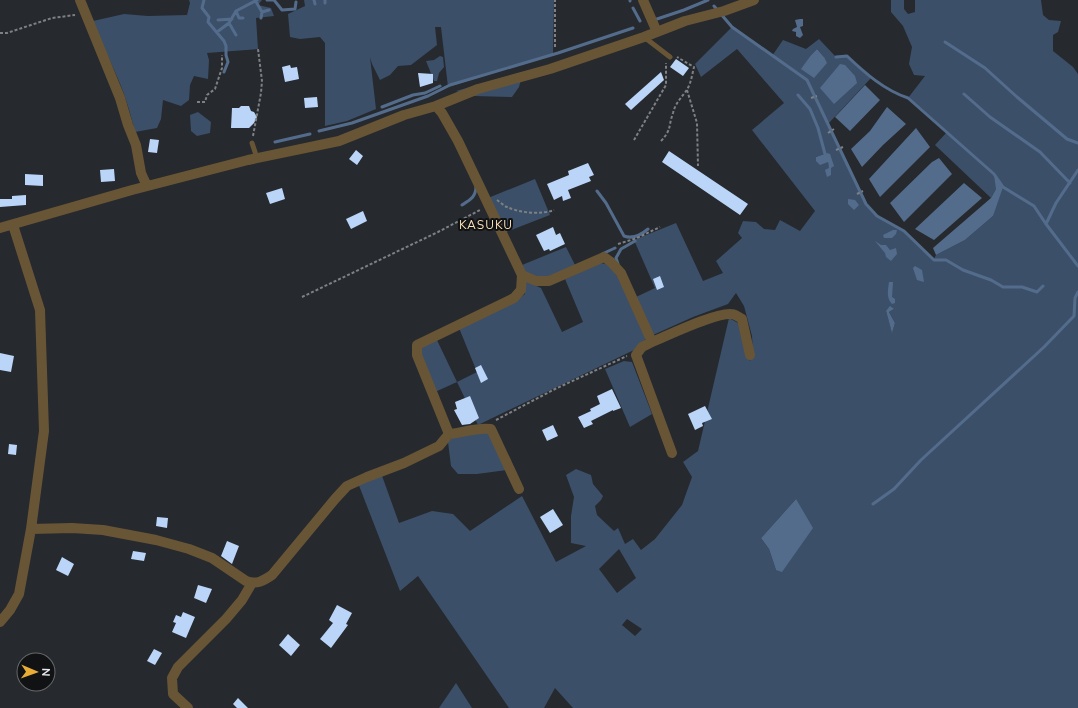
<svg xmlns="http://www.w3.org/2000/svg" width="1078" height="708" viewBox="0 0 1078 708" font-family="'Nunito Sans',sans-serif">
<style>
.green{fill:#3b4f69;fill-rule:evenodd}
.water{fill:#546c8b}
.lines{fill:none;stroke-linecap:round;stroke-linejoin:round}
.stream{stroke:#546c8b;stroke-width:3}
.building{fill:#bad5f8}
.path{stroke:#7e8084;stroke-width:2;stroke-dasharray:3 2;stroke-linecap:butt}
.service{stroke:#685536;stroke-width:5}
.minor{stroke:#685536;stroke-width:10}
.labels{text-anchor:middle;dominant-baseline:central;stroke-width:4;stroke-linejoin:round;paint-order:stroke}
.quarter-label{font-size:12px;letter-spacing:1px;fill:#f9dfb7;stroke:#101214}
</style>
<rect width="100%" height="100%" fill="#26292e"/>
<path class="green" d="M189 0H262L258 5 271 8 274 16 256 18 258 49 207 53 209 60 208 79 194 76 190 85 189 100 181 106 163 100 161 119 157 128 135 132C130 111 124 92 115 72 108 55 99 39 93 21L124 14 148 16 187 15 190 3Z
M304 0H554L553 55 448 87 441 27H435L437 45 411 65 398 66 390 75 380 80 372 64 370 57 376 109 347 121 325 126V43L320 37 300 39 290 37 288 14 305 6Z
M891 0H904V9L908 14 915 12V0H1041L1043 15 1049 20 1061 21 1058 32 1053 35V51L1073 67 1078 74V708H573L555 688 544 708H509L418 576 400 591 358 483 381 473 399 523 432 511 453 514 470 531 522 496 556 562 586 546 571 543V516L574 497 566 475 576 469 591 475 593 484 603 496 601 500 595 506 597 515 614 531 618 528 625 544 633 539 641 550 655 539 682 505 692 477 683 462 698 451 729 318 740 324 750 361 753 353 752 336 744 306 736 293 728 304 693 317 653 335 636 297 655 288 634 240 676 223 703 281 723 273 716 261 742 238 738 233 743 221 756 222 764 229 775 230 780 220 800 231 815 211 752 130 784 103 737 49 701 77 695 64 732 27 772 56 783 40 806 49 819 39 836 57 847 56 871 78 828 124 866 204 877 216 904 231 934 259 936 255 965 240 993 216 996 189 991 198 935 145 947 132 908 98 925 76 914 75 909 64 912 47 903 26 891 12ZM817 49 824 57 802 69 811 55ZM827 153 831 175 828 162 816 157ZM894 309 889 312 895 323 892 332 886 311ZM796 499 776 570 769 549 761 538ZM619 549 636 578 617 593 599 569ZM627 619 642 629 635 636 622 625Z
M440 56 443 57 444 67 439 73 437 81H434L426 61 434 60Z
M523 72 519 87 512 97 474 96 456 91Z
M198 112 211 122 210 133 197 136 191 131 190 115Z
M535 179 550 215 506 232 488 198Z
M566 247 575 265 545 279 526 273 522 265Z
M601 263 609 265 618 277 646 338 642 344 634 350 478 425 457 382 435 392 419 351 422 345 436 338 457 382 477 372 459 328 515 302 525 294V281L541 288 562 332 583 322 565 279Z
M624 361 632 362 652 414 630 427 605 369Z
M489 432 507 470 477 474H458L451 466 448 442 453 437Z
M456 683 472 708H439Z"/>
<path class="water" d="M800 19H803V26L800 27 803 35 800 38 796 36V32L792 31 793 29 797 27 795 20Z
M817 49 824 57 827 63 814 78 801 69 811 55Z
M840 64 845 65 855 76 857 83 834 104 820 88Z
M865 85 880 100 850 131 835 117Z
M887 107 906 124 883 145 862 167 851 149 870 131Z
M916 128 930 147 880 197 869 179Z
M827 153 830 154 834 166 831 168V175L827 177 825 170 829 168 828 162 820 165 816 161V157Z
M939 158 952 174 904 222 890 203 932 162Z
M994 174 1003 187 993 216 965 240 936 255 933 248 991 198 996 189Z
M964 183 982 198 934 240 915 229Z
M848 199 855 200 859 205 854 210 848 204Z
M893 230H897L896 234 892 238H884L883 235Z
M875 241 881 245H886L890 250 896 248 897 254 891 261 886 257 885 253Z
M915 266 922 270 924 282 917 280 913 268Z
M889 282H893L892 297 895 299V303L892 304C886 298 888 290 889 282Z
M890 306 894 309 889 312 895 323 892 333 886 311Z
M796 499 813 528 782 572 776 570 769 549 761 538Z"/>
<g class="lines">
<path class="stream" d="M204 0 202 8 209 17 208 22 224 41 226 46V55L228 62 224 72
M255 0 262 12 261 18
M267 0H274L282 10 295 9 296 2
M314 0 315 4
M325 0V3
M630 0V1
M714 6 732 27 807 80 866 204 877 216 904 231 934 260H946L963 270 991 280 1003 287H1022L1037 292 1043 286
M633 8 640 21
M236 11 239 18H243
M262 12 269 10
M218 20 232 19
M654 20 684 10 708 0
M229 23 236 35
M217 32 229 23 236 11 257 0
M945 42 985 68 1017 97 1067 139 1078 143
M836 57 847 56C865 73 884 90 908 98L994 174 1003 187 1034 206 1046 224 1078 266
M964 94 990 117 1040 152 1070 183
M798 95 810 109 818 128 825 154
M382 107 413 95 425 93 440 86
M319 131 352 123 428 96 450 85 558 53 633 28
M275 142 310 134
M597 191 606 203 624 236C632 239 641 235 648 229
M462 205C470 200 476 197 476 186
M1046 224 1056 203 1078 170
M602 254 615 248
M618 264 616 258 621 249 635 241
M873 504 894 489 921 460 1044 347 1074 316 1075 298 1078 292"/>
</g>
<path class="building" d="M676 59 689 68 683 76 670 67Z
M290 65 291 68 297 67 299 79 285 82 282 67Z
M661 72 664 80 631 110 625 104Z
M418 73 433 74V83L420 87Z
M317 97 318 107 305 108 304 98Z
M241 106H249L251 111 254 112 257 117 254 123 249 128H231L232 108H239Z
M150 139 159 140 157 153 148 152Z
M356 150 363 156 357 165 349 159Z
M669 151 748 204 740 215 662 162Z
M588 163 594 175 589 177 591 181 568 190 571 198 563 201 562 196 554 200 547 184 569 175 568 171Z
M114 169 115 181 101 182 100 170Z
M25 174 43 175V186L25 185Z
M282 188 285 199 270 204 266 193Z
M26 195V205L0 207V199H12V196Z
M363 211 367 221 351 229 346 219Z
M553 227 556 235 560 233 565 244 550 251 549 249 544 251 536 235Z
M660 276 664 287 657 290 653 279Z
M0 353 14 356 11 372 0 370Z
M481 365 488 379 481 383 475 368Z
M612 389 621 408 613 411V410L591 421 593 424 584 428 578 417 591 411 590 409 600 404 597 396Z
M470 396 479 418 470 424 462 425 454 410 457 409 455 402Z
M705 406 712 419 702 423 703 426 695 430 688 414Z
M553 425 558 436 547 441 542 430Z
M9 444 17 445 16 455 8 454Z
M553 509 563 525 550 533 540 517Z
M157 517 168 518 167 528 156 526Z
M227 541 239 546 232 564 221 556Z
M133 551 146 553 144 561 131 559Z
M62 557 74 564 68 576 56 570Z
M198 585 212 589 206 603 194 598Z
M337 605 352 613 346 624 348 625 331 648 320 639 333 623 329 620Z
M183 612 195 617 186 638 172 632 176 623 173 622 176 615 181 617Z
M288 634 300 645 291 656 279 645Z
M154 649 162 653 155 665 147 661Z
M238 698 248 708H237L233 704Z"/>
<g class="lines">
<path class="path" d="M0 33H7L52 18 75 15
M555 47V0
M687 90 697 123 698 166
M811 98 817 96
M197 102H205L207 95 215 89 222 68V55
M828 133 834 129
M253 136 261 93 262 81 258 49
M634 140 666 85V63
M661 141C672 129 668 127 673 113 675 104 681 98 686 91 691 84 692 75 694 67L677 57
M836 150 843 147
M857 194 863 191
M497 200C500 202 504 206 507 207 520 213 541 215 554 210
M618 244 637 238 660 227
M302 297 438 232 480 210
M496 420 555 389 627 356"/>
<path class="service" d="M644 37 670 57
M252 143 257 158"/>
<path class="minor" d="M80 0 120 98 128 125 136 145 141 173 147 186
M643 0 657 32
M436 106 442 113 458 141 522 275 521 290 514 298 417 345V355L449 434C463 433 476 427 491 429L519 489
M0 228 132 190 248 160 339 141 404 115 436 106 478 89 550 69 644 37 685 21 724 11 754 0
M522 275 536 281H549L604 257 611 262 621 273 652 342 642 347 636 355 672 453
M652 342C669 335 714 313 731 314 735 314 739 317 742 319L750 355
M31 529 72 528 103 530 156 540 189 549 212 558 246 581C257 585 263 581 272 575L335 499 347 486 367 477 404 463 439 446 449 434
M0 622 10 610 19 594 31 529 44 431 40 310 13 225
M188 708 173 694 172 678 178 667 226 619 242 600 252 583"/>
</g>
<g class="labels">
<g class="quarter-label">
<text x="486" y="225">KASUKU</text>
</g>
</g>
<g transform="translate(36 672) rotate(92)"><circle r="19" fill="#101214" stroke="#66686a"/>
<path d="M0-3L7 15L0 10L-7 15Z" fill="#e8ac37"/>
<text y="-6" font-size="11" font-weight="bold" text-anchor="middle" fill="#e7e9ec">N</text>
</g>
</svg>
